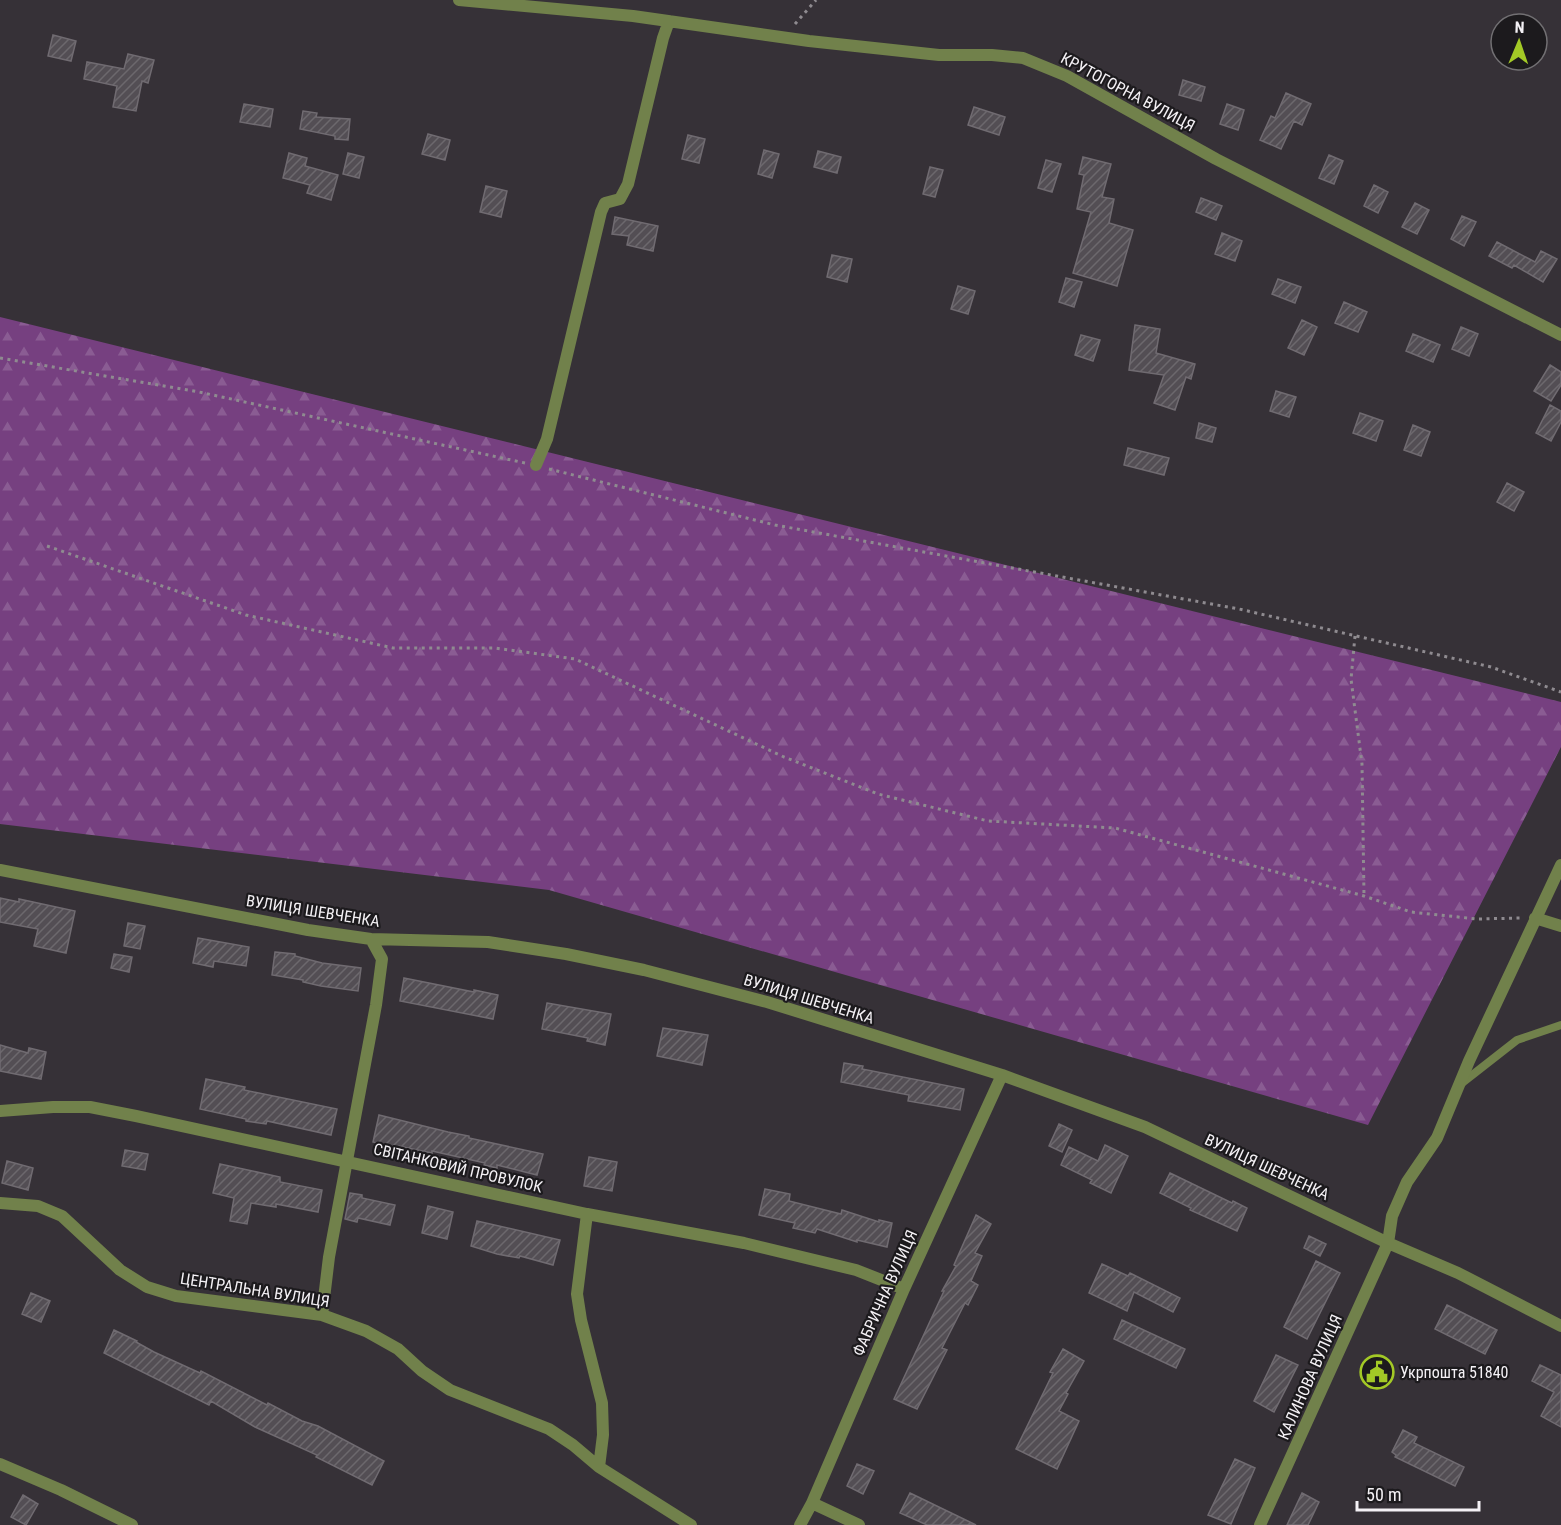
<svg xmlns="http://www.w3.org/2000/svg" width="1561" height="1525" viewBox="0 0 1561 1525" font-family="'Roboto Condensed',sans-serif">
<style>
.forest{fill:url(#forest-firs)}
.building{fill:url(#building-hatch);stroke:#706b71;stroke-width:1.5}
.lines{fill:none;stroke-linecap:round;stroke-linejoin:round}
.path{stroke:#8f8b90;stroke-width:3;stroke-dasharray:3 4.5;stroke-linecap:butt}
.service{stroke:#71814b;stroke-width:8}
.minor{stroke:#71814b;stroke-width:12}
.tertiary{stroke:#71814b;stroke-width:12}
.labels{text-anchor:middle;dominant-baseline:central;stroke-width:4.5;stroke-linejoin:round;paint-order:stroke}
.street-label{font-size:16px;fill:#f4f1f5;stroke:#1c1a1d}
.poi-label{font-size:16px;fill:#f4f1f5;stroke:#1c1a1d;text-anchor:start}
</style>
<defs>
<pattern id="forest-firs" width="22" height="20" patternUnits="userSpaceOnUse" patternTransform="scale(1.5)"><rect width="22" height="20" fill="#764080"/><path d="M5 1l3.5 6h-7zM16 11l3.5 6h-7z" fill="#8a5c93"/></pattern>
<pattern id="building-hatch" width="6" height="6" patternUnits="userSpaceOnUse" patternTransform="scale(1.5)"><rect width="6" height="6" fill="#534e54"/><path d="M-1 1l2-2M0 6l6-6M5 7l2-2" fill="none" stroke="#6c686d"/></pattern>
</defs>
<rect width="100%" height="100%" fill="#363137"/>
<path class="forest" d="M0 317 1561 702V747L1368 1125 549 890 0 824Z"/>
<path class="building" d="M53 35 76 41 71 61 48 56Z
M128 54 154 60 148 83 142 81 136 111 113 107 117 86 84 79 87 62 124 69Z
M1183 80 1205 87 1201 101 1179 95Z
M1286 93 1311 104 1302 125 1294 121 1281 149 1260 140 1271 116 1275 118Z
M244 104 273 109 270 127 240 122Z
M1227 104 1244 110 1238 130 1220 124Z
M974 107 1005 117 999 135 968 125Z
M303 111 317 113 316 117 350 119 348 140 335 139V136L300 129Z
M428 134 450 140 445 160 422 154Z
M688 135 705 139 699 163 682 159Z
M764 150 779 154 772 178 758 174Z
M818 151 841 157 837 173 814 167Z
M289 153 307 158 305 166 338 175 331 200 307 193 310 185 283 178Z
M348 153 364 157 359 178 343 174Z
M1329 155 1343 161 1334 184 1319 178Z
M1083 157 1111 164 1102 197 1114 199 1109 223 1133 230 1117 286 1073 273 1091 212 1077 209 1084 175 1079 174Z
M1046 160 1061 164 1052 192 1038 188Z
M930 167 943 170 935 197 923 194Z
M1374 185 1388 192 1378 213 1364 206Z
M486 186 507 191 501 217 480 212Z
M1201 198 1222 206 1216 220 1196 212Z
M1415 203 1429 210 1417 234 1402 227Z
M1462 216 1476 222 1464 246 1451 239Z
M615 217 658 226 653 251 627 245 629 236 612 234Z
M1222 233 1242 241 1235 261 1215 254Z
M1497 242 1535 262 1541 251 1557 259 1543 282 1514 265 1512 268 1489 256Z
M832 255 852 259 847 282 827 277Z
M1066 278 1082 282 1074 307 1059 302Z
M1278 279 1301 287 1295 303 1272 294Z
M958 286 975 291 968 314 951 309Z
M1344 302 1367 312 1358 332 1335 323Z
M1302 320 1317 327 1304 355 1288 348Z
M1135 325 1160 329 1156 353 1195 364 1191 379 1186 377 1175 410 1154 403 1164 375 1129 370Z
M1461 327 1478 334 1469 356 1452 349Z
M1413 334 1440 345 1433 362 1406 351Z
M1081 335 1100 340 1093 361 1075 355Z
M1550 365 1561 372V385L1551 401 1534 391Z
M1276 391 1296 397 1289 417 1270 411Z
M1550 405 1561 411V422L1551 441 1536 433Z
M1360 413 1383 421 1376 441 1353 433Z
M1199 423 1216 428 1212 442 1196 438Z
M1413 425 1430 432 1421 456 1404 450Z
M1128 448 1169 458 1164 475 1124 465Z
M1507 483 1524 492 1514 511 1497 502Z
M0 898 19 902V899L75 911 66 953 34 946 38 929 0 922Z
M128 923 145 926 140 949 124 946Z
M198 938 249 947 246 966 214 961 213 967 193 963Z
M275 952 295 954V956L322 963 361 968 358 991 321 986 303 982V980L272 975Z
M114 954 132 957 129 972 111 968Z
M404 978 474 992V990L498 995 493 1019 400 1001Z
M547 1003 611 1014 605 1045 587 1041 588 1038 542 1029Z
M663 1028 708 1035 702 1065 657 1056Z
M0 1045 28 1053 29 1048 46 1052 41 1079 0 1071Z
M844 1063 863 1066 862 1069 964 1089 960 1110 908 1101 909 1095 841 1082Z
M206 1079 245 1087 244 1090 337 1109 331 1135 267 1121 266 1124 246 1121V1119L200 1109Z
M379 1115 448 1132 469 1136V1138L543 1154 537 1175 497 1165V1168L484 1165 485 1163 432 1151V1153L399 1146 398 1149 373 1142Z
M1059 1124 1072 1130 1062 1152 1049 1146Z
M1105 1145 1128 1156 1111 1193 1090 1183 1092 1180 1061 1165 1069 1147 1098 1161Z
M125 1150 148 1154 145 1170 122 1166Z
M589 1157 617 1162 612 1191 584 1186Z
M7 1161 33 1168 28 1190 2 1183Z
M220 1164 280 1177V1182L322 1190 318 1212 276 1204V1207L251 1203 247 1224 230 1221 234 1198 213 1193Z
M1170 1173 1232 1203 1233 1201 1247 1208 1237 1231 1190 1210 1191 1208 1160 1193Z
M765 1189 790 1194 789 1201 841 1214 842 1210 879 1222V1220L892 1223 887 1247 857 1240V1242L817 1229 815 1233 793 1228 795 1223 759 1215Z
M350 1193 362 1195V1198L395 1205 390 1225 358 1218 357 1222 345 1219Z
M428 1206 453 1212 447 1239 422 1233Z
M976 1215 991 1224 975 1253 982 1256 971 1281 978 1285 968 1305 965 1303 942 1348 947 1350 917 1409 894 1399 944 1291H942L956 1266 954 1265Z
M477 1221 560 1240 553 1265 520 1256 519 1258 497 1254 471 1246Z
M1309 1236 1326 1244 1320 1256 1304 1248Z
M1316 1261 1340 1273 1307 1339 1284 1327Z
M1102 1264 1128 1276 1130 1273 1180 1298 1173 1312 1134 1292 1127 1311 1089 1293Z
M31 1293 50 1301 41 1322 22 1314Z
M1447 1305 1497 1330 1485 1354 1435 1329Z
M1122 1320 1185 1349 1176 1368 1114 1339Z
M114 1330 137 1341 136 1342 154 1352 200 1373 201 1371 267 1405 268 1403 302 1421 318 1426 384 1461 372 1485 316 1457 317 1455 255 1427 211 1401 209 1405 104 1353Z
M1063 1349 1084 1361 1066 1393 1068 1394 1059 1411 1079 1421 1057 1469 1016 1449 1053 1373 1050 1372Z
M1276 1355 1298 1365 1274 1412 1254 1401Z
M1374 1357 1390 1365 1380 1387 1363 1379Z
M1540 1365 1561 1375V1427L1541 1416 1554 1392 1532 1381Z
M1403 1430 1417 1437 1414 1443 1464 1467 1455 1486 1395 1457 1396 1455 1392 1452Z
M1235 1459 1255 1468 1231 1524 1208 1515Z
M857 1464 874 1471 863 1494 847 1486Z
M910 1493 976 1525H927L900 1513Z
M1302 1493 1319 1502 1308 1525H1287Z
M23 1495 38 1504 26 1525 11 1517Z"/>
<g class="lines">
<path class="path" d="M795 24 816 0
M0 358 199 392 525 463
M549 469 775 525 1239 609 1491 667 1561 692
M47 546 246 615 393 648H495L575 659 784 757 878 794 988 821 1115 828 1364 896 1411 912 1477 919 1522 918
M1355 636 1351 679 1362 764 1364 896"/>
<path class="service" d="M1462 1083 1517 1040 1561 1025"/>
<path class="minor" d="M459 0 633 16 809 41 939 55H992L1023 58 1067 76 1216 159 1561 335
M536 465 547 439 601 212 605 203 620 199 628 184 663 38 669 21
M0 870 308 930 371 939 488 942 566 954 644 970 767 1002 1002 1075 1145 1127 1388 1243 1458 1273 1561 1326
M1535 918 1561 926
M0 1111 53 1107H90L136 1116 587 1214 744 1243 856 1270 904 1289
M0 1203 38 1206 62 1216 120 1270 147 1287 176 1296 322 1315 366 1331 398 1349 422 1371 450 1390 549 1429 573 1445 599 1467 691 1525
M587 1214 577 1294 581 1320 602 1403 603 1435 599 1467
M322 1315 329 1257 376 1005 382 959 371 939
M812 1503 859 1525
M800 1525 812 1503 904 1289 1002 1075
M1260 1525 1388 1243 1392 1216 1407 1182 1437 1138 1469 1061 1561 865"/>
<path class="tertiary" d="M0 1464 61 1490 132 1525"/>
</g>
<defs>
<g id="civic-ring" transform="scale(1.725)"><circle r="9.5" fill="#1c1a1d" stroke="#a3c926" stroke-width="1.5"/><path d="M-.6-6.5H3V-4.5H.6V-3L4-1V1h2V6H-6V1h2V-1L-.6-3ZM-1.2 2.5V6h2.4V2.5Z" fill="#a3c926"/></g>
</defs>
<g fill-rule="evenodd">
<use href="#civic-ring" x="1377" y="1372"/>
</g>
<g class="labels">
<g class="street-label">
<text transform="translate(1128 92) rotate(28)">КРУТОГОРНА ВУЛИЦЯ</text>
<text transform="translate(313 911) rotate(9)">ВУЛИЦЯ ШЕВЧЕНКА</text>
<text transform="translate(809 999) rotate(17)">ВУЛИЦЯ ШЕВЧЕНКА</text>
<text transform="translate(1267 1167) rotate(25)">ВУЛИЦЯ ШЕВЧЕНКА</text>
<text transform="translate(458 1168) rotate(13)">СВІТАНКОВИЙ ПРОВУЛОК</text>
<text transform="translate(255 1290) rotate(9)">ЦЕНТРАЛЬНА ВУЛИЦЯ</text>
<text transform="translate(885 1293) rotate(-66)">ФАБРИЧНА ВУЛИЦЯ</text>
<text transform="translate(1310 1377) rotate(-66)">КАЛИНОВА ВУЛИЦЯ</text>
</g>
<g class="poi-label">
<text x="1400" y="1372">Укрпошта 51840</text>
</g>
</g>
<g transform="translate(1519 42) rotate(2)"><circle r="28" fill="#1c1a1d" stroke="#727073" stroke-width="1.5"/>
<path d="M0-4.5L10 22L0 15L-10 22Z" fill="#a3c926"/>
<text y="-9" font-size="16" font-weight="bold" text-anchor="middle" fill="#f4f1f5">N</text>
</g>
<path d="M1357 1501v9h122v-9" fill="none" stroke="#f4f1f5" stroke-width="3"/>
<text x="1366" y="1501" font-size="18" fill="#f4f1f5" stroke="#1c1a1d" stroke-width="4.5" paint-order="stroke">50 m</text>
</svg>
